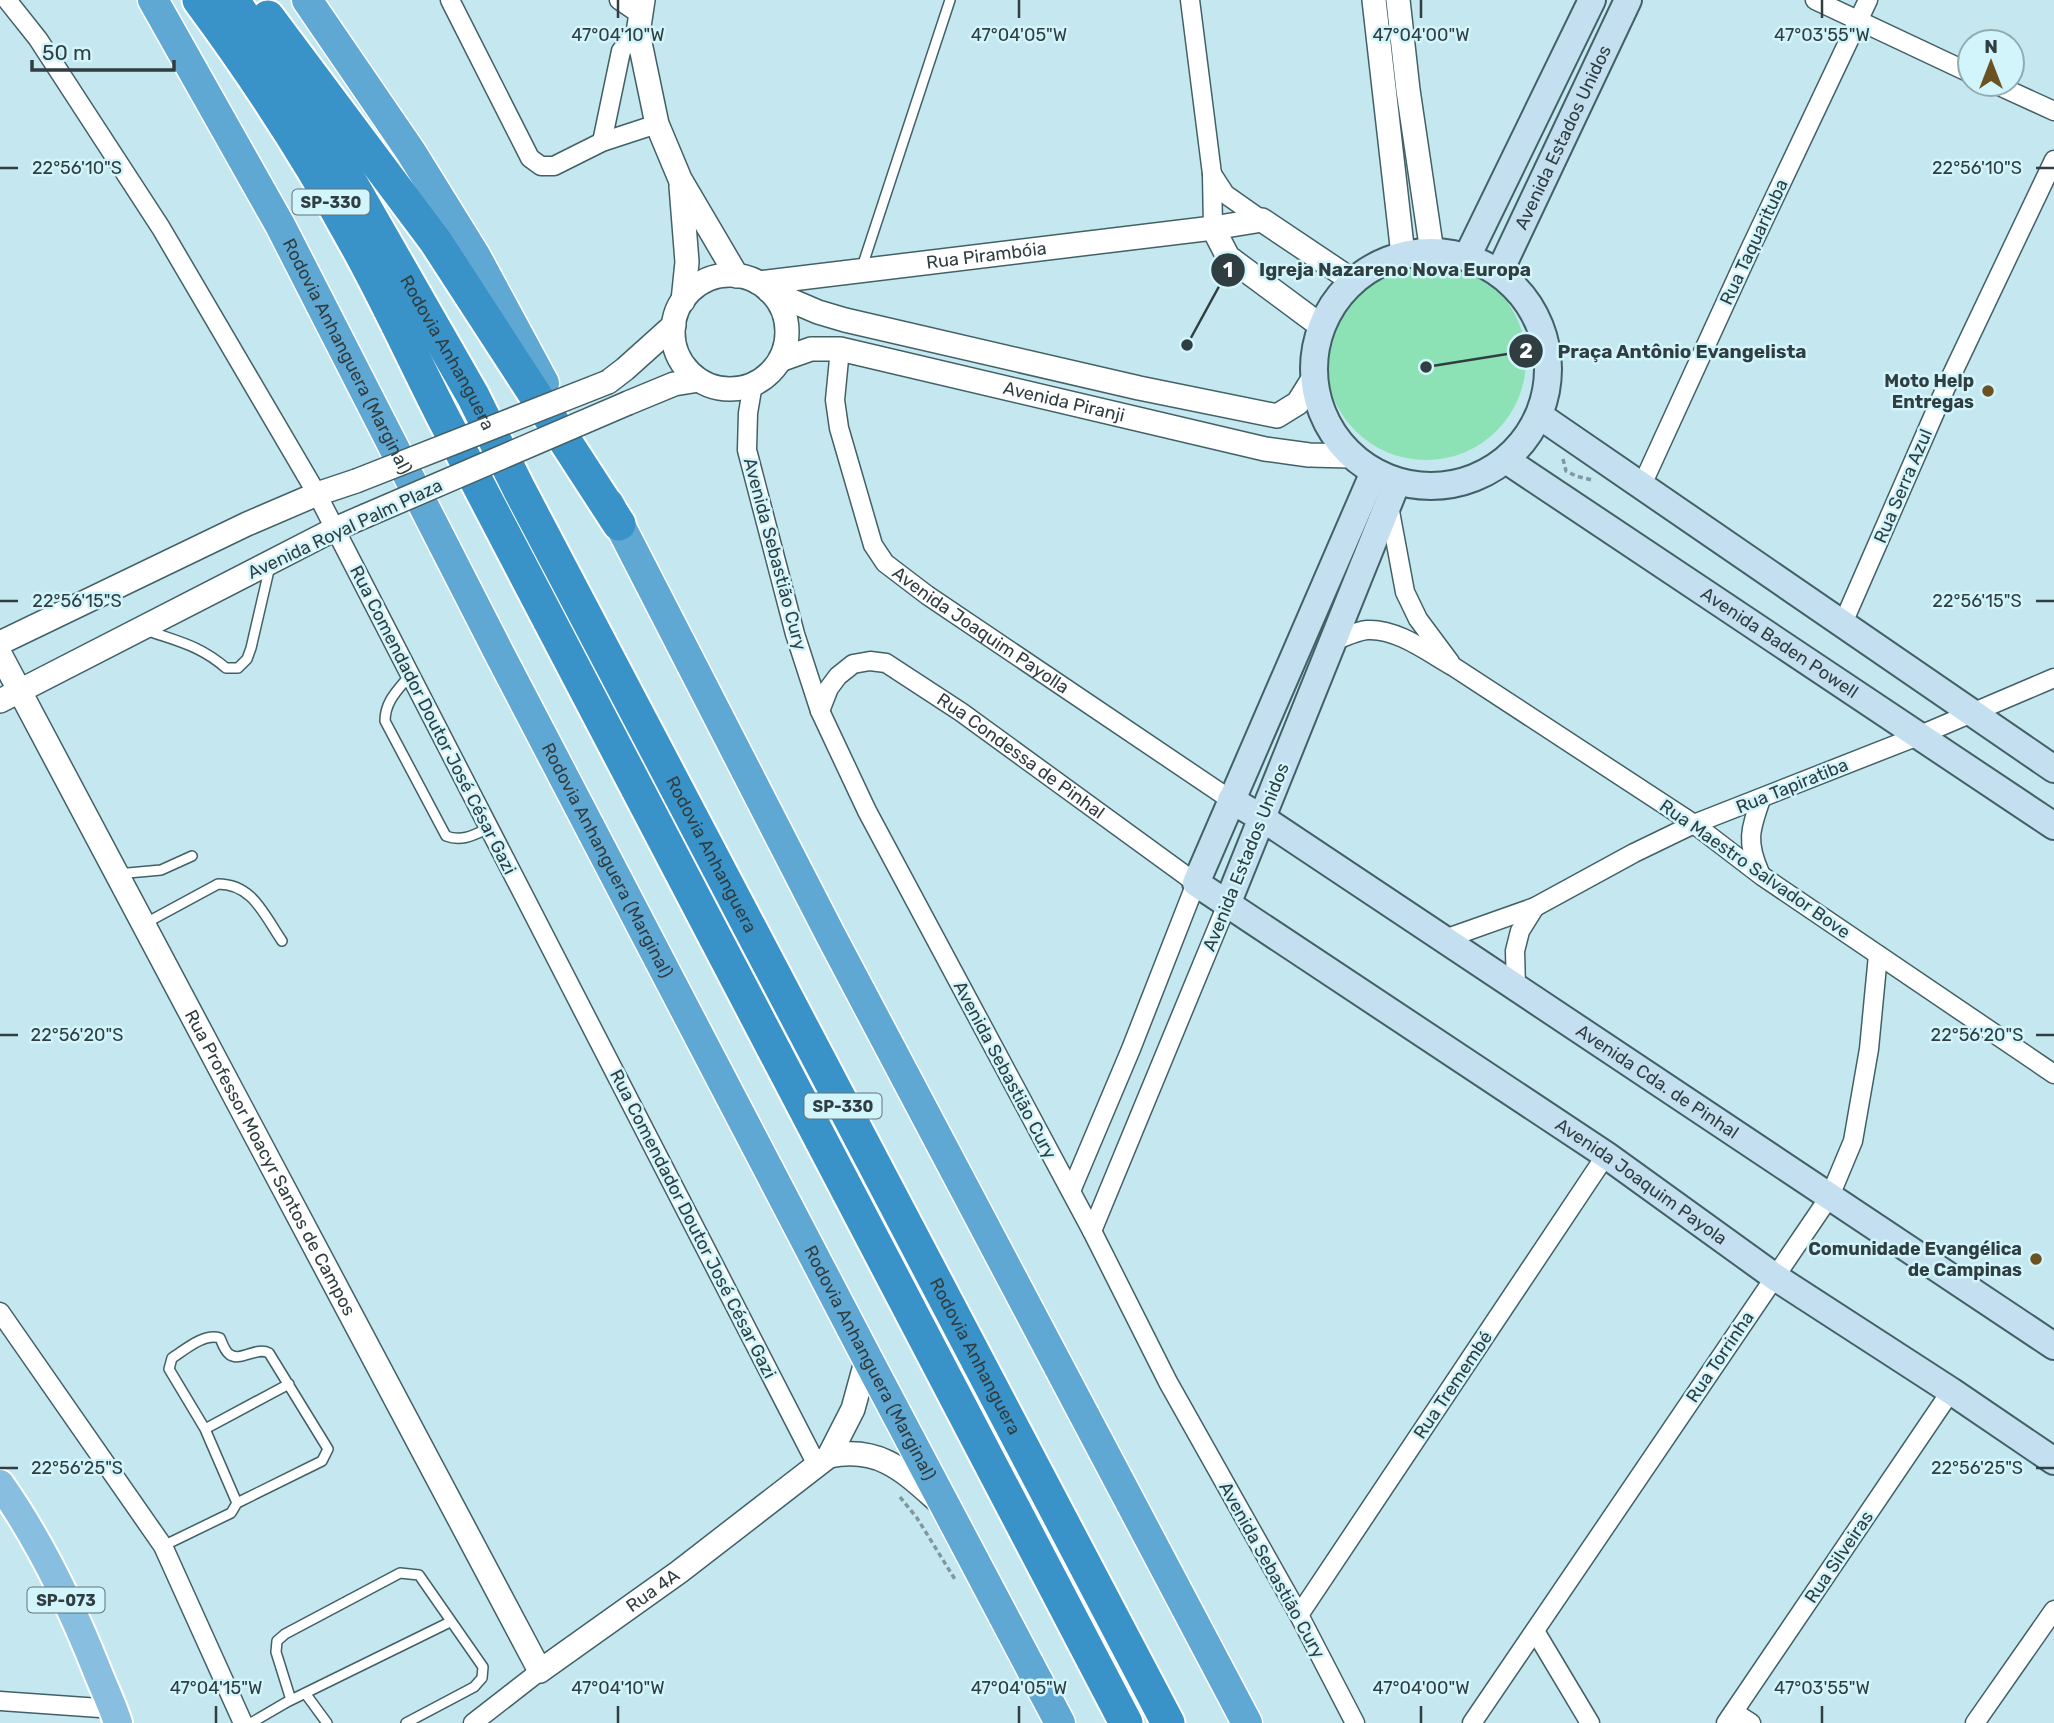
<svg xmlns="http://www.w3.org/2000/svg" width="2054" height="1723" viewBox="0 0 2054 1723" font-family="Rubik,sans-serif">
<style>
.green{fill:#8ce2b5}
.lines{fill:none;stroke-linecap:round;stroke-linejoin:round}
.service-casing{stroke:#426167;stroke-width:12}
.minor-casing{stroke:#426167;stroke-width:21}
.tertiary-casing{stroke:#426167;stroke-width:26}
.secondary-casing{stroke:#426167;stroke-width:30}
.primary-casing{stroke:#fff;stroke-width:32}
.trunk-casing{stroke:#fff;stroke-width:33}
.motorway-casing{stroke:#fff;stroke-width:37}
.path{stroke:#7f989e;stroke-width:3.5;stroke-dasharray:5 3.5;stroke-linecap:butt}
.service{stroke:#fff;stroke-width:9}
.minor{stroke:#fff;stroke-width:18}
.tertiary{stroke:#fff;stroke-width:23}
.secondary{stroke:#c4dfef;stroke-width:26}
.primary{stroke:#88bedf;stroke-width:28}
.trunk{stroke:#60a8d4;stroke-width:30}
.motorway{stroke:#3993c9;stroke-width:33}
.tertiary-bridge-casing{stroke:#426167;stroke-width:26;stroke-linecap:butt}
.tertiary-bridge{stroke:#fff;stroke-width:23}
.ticks{fill:none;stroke:#303e41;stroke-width:2.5}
.poi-dot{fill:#6b5223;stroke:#d2f5fc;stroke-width:2.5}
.labels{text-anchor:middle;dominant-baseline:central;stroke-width:5;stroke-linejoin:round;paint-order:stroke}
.shield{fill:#d2f5fc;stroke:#617579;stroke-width:2}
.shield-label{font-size:16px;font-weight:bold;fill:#303e41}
.street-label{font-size:18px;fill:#303e41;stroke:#d2f5fc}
.poi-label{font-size:18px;font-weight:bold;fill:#303e41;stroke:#d2f5fc;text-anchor:end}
.ticks-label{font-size:18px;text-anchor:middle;fill:#303e41;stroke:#d2f5fc;stroke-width:5;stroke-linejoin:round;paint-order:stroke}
.leader{fill:none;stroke:#303e41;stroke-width:2.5}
.callout-dot{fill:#303e41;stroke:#d2f5fc;stroke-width:2.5}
.mark-label{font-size:21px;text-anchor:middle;font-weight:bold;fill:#fff}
.callout-label{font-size:19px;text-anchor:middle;font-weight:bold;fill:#303e41;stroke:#d2f5fc;stroke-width:5;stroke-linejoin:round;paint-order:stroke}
</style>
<rect width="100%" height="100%" fill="#c5e7ef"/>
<path class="green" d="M1326 360a100 100 0 1 1 200 0a100 100 0 1 1-200 0Z"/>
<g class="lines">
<g class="service-casing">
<path id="service" d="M861 270 950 0
M146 630C179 642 199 645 226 668H238L247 659 251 648 270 566
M410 675C398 690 385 701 385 721L446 836C462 842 474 835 489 828
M117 874 161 870 192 856
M144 924 218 884C253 884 264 915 282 941
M205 1429 289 1384
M163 1546 231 1513 237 1503 322 1461 328 1449 269 1353C256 1346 240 1363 229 1354 225 1351 222 1343 220 1338 204 1333 186 1349 172 1358L169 1369 205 1429 237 1503
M305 1693 327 1723
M291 1700 276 1652 277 1641 285 1634 400 1573 419 1575 483 1667 482 1678 474 1687 406 1723
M251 1723 287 1702 450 1622"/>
</g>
<g class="minor-casing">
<g id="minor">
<path d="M7 0 38 39 161 228 317 494 817 1465"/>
<path d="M450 0 530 158 541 166H554L602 142 657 124"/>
<path d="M619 0 641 15"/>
<path d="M1190 0 1212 174 1213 228"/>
<path d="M1815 0 1970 73"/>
<path d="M1995 84 2054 111"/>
<path d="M602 142 621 51 632 37 638 33"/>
<path d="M1212 174 1225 194 1262 220"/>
<path id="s1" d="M840 349 835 400 839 428 873 545 885 563 927 595 1231 800"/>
<path d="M753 384 748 413 747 450 795 634 820 711 867 811 1092 1231 1168 1382 1299 1615 1355 1723"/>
<path d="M1642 485 1751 247 1868 0"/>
<path d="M1389 506 1405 592 1418 619 1450 662"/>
<path d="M1843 623 1946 387 2054 160"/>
<path d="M1334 641C1345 637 1356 631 1367 630 1397 628 1429 653 1454 667L1694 824 1762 876 2054 1074"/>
<path id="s2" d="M820 711 829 688 838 676 853 664 870 661 886 663 961 712 1196 883 1131 1049 1071 1191"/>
<path d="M1760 873C1746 842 1750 830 1761 799"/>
<path d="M1442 940 1535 907 1634 853 1694 824 1918 736 2054 678"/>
<path d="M1516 988 1515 951 1520 931 1535 907"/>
<path d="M1092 1231 1228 902"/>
<path d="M0 1312 163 1546 243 1723"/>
<path d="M1299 1615 1606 1155"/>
<path d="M1535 1631 1590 1723"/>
<path d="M0 1701 114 1709 119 1715"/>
<path d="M1734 1712 1751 1723"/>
<path d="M473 1723 540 1671"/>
<path d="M1472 1723 1830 1196 1853 1141 1869 1049 1878 955"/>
<path d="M1726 1723 1951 1391"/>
<path d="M1975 1723 2054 1610"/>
</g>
</g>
<g class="tertiary-casing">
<g id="tertiary">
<path d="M643 0 638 33 657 124 680 179 737 276"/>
<path d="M1374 0 1403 255"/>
<path d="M1398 0 1408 90 1432 252"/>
<path d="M681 186 687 262 683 301"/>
<path d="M1213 228 1228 257 1321 326"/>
<circle cx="730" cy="332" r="57"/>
<path id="s3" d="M759 283 1213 228 1262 220 1353 281"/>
<path d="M769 291 818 312 845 320 1139 388 1277 416 1298 403 1313 379"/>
<path id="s4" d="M780 360 811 349H840L1265 449 1309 455 1351 456"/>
<path d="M608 382 625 369 674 325"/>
<path d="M628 403 674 384 699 380"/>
<path d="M0 643 247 524 317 494 356 481"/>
<path id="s5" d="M0 654 540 1671 679 1572 829 1456 853 1409 867 1358"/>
<path d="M0 701 335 529 365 516"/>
<path d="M829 1456C880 1446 904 1471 939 1502"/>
</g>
</g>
<g class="secondary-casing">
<g id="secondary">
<circle cx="1431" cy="369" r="117"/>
<path d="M1467 257 1592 0"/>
<path id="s6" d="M1499 273 1628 0"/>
<path d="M1540 416 2054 769"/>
<path id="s7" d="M1506 460 2054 826"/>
<path id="s8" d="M1374 472 1196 883 1606 1155 1775 1277 1951 1391 2054 1461"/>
<path id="s9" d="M1231 800 1262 818 2054 1346"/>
<path d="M1228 902 1397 482"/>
</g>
</g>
<g class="primary-casing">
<path id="primary" d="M0 1484C40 1541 70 1603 96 1668 103 1686 112 1704 118 1723"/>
</g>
<g class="trunk-casing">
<g id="trunk">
<path id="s10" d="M153 0 280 225 500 655 867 1358 1060 1723"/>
<path d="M307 0 411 152 476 257 544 383"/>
<path d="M609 504 830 934 1247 1723"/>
</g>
</g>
<g class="motorway-casing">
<g id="motorway">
<path d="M199 0C256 77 308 157 354 241 386 298 413 358 443 417L1126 1723"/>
<path id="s11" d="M233 0 347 176 473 396 519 489 1168 1723"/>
<path d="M268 17 436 242 619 524"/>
</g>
</g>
<path class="path" d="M1563 459 1566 471 1576 476 1592 480
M900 1497 917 1518 956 1581"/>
<use href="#service" class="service"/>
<use href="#minor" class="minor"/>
<use href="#tertiary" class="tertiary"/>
<use href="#secondary" class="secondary"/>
<use href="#primary" class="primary"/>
<use href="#trunk" class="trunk"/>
<use href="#motorway" class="motorway"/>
<g class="tertiary-bridge-casing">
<path id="tertiary-bridge" d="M356 481 608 382
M365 516 628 403"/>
</g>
<use href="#tertiary-bridge" class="tertiary-bridge"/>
</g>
<path class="ticks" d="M618 0V18M1019 0V18M1421 0V18M1822 0V18M0 168H18M2036 168H2054M0 601H18M2036 601H2054M0 1035H18M2036 1035H2054M0 1468H18M2036 1468H2054M216 1706V1723M618 1706V1723M1019 1706V1723M1421 1706V1723M1822 1706V1723"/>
<g class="poi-dot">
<circle cx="1988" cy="391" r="7"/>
<circle cx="2036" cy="1259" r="7"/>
</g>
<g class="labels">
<g class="shield">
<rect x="292.5" y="189.5" width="77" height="25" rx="5"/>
<rect x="804.5" y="1093.5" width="77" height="25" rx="5"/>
<rect x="27.5" y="1587.5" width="77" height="25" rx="5"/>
</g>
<g class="shield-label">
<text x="331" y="202">SP-330</text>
<text x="843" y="1106">SP-330</text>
<text x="66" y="1600">SP-073</text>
</g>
<g class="street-label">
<text stroke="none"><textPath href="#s6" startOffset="150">Avenida Estados Unidos</textPath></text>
<text transform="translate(1754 242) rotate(-65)">Rua Taquarituba</text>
<text stroke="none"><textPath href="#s3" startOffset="229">Rua Pirambóia</textPath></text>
<text stroke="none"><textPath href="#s11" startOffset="413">Rodovia Anhanguera</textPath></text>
<text stroke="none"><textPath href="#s10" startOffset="406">Rodovia Anhanguera (Marginal)</textPath></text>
<text stroke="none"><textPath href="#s4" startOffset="292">Avenida Piranji</textPath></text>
<text transform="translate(1903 486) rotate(-67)">Rua Serra Azul</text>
<text transform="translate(345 529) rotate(-25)">Avenida Royal Palm Plaza</text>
<text transform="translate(775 554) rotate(75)">Avenida Sebastião Cury</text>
<text stroke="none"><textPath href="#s1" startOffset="340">Avenida Joaquim Payolla</textPath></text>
<text stroke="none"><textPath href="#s7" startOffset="329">Avenida Baden Powell</textPath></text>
<text transform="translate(433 720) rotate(63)">Rua Comendador Doutor José César Gazi</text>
<text stroke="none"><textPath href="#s2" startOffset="256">Rua Condessa de Pinhal</textPath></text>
<text transform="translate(1792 786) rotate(-22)">Rua Tapiratiba</text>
<text stroke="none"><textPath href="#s11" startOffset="980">Rodovia Anhanguera</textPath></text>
<text transform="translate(1246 857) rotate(-68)">Avenida Estados Unidos</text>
<text stroke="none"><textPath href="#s10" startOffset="973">Rodovia Anhanguera (Marginal)</textPath></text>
<text transform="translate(1755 869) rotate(35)">Rua Maestro Salvador Bove</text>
<text transform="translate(1005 1070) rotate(62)">Avenida Sebastião Cury</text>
<text stroke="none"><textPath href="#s9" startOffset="511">Avenida Cda. de Pinhal</textPath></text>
<text stroke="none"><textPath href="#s5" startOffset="576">Rua Professor Moacyr Santos de Campos</textPath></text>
<text stroke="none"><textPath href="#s8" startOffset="984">Avenida Joaquim Payola</textPath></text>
<text transform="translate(693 1224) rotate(63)">Rua Comendador Doutor José César Gazi</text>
<text stroke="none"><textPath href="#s11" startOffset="1547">Rodovia Anhanguera</textPath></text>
<text transform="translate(1720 1357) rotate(-56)">Rua Torrinha</text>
<text stroke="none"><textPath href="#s10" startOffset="1540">Rodovia Anhanguera (Marginal)</textPath></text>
<text transform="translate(1453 1385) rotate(-56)">Rua Tremembé</text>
<text transform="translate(1839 1557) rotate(-56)">Rua Silveiras</text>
<text transform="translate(1272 1570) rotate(61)">Avenida Sebastião Cury</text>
<text stroke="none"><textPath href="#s5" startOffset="1290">Rua 4A</textPath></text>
</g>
<g class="poi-label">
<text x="1974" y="381">Moto Help<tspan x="1974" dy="21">Entregas</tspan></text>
<text x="2022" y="1249">Comunidade Evangélica<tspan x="2022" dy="21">de Campinas</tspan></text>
</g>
</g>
<g class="ticks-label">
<text x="618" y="41">47°04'10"W</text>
<text x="1019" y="41">47°04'05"W</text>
<text x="1421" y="41">47°04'00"W</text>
<text x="1822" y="41">47°03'55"W</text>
<text x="77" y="174">22°56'10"S</text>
<text x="1977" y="174">22°56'10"S</text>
<text x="77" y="607">22°56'15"S</text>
<text x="1977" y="607">22°56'15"S</text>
<text x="77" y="1041">22°56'20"S</text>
<text x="1977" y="1041">22°56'20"S</text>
<text x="77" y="1474">22°56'25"S</text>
<text x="1977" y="1474">22°56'25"S</text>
<text x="216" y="1694">47°04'15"W</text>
<text x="618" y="1694">47°04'10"W</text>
<text x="1019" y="1694">47°04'05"W</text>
<text x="1421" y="1694">47°04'00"W</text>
<text x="1822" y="1694">47°03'55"W</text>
</g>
<path class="leader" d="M1187 345L1228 270M1426 367L1526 351"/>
<g class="callout-dot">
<circle cx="1187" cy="345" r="7"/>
<circle cx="1426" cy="367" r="7"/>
<circle cx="1228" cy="270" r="18"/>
<circle cx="1526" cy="351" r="18"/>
</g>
<g class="mark-label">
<text x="1228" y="277">1</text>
<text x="1526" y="358">2</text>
</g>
<g class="callout-label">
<text x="1395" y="276">Igreja Nazareno Nova Europa</text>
<text x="1682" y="358">Praça Antônio Evangelista</text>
</g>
<g transform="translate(1991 63)"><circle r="33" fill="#d2f5fc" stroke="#91acb1" stroke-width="2"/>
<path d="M0-5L12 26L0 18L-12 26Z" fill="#6b5223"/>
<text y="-10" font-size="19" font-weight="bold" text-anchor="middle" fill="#303e41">N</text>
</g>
<path d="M32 60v10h142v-10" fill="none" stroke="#303e41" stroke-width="3.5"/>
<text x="42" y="60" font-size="21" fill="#303e41" stroke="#d2f5fc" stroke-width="5" paint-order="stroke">50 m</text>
</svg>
